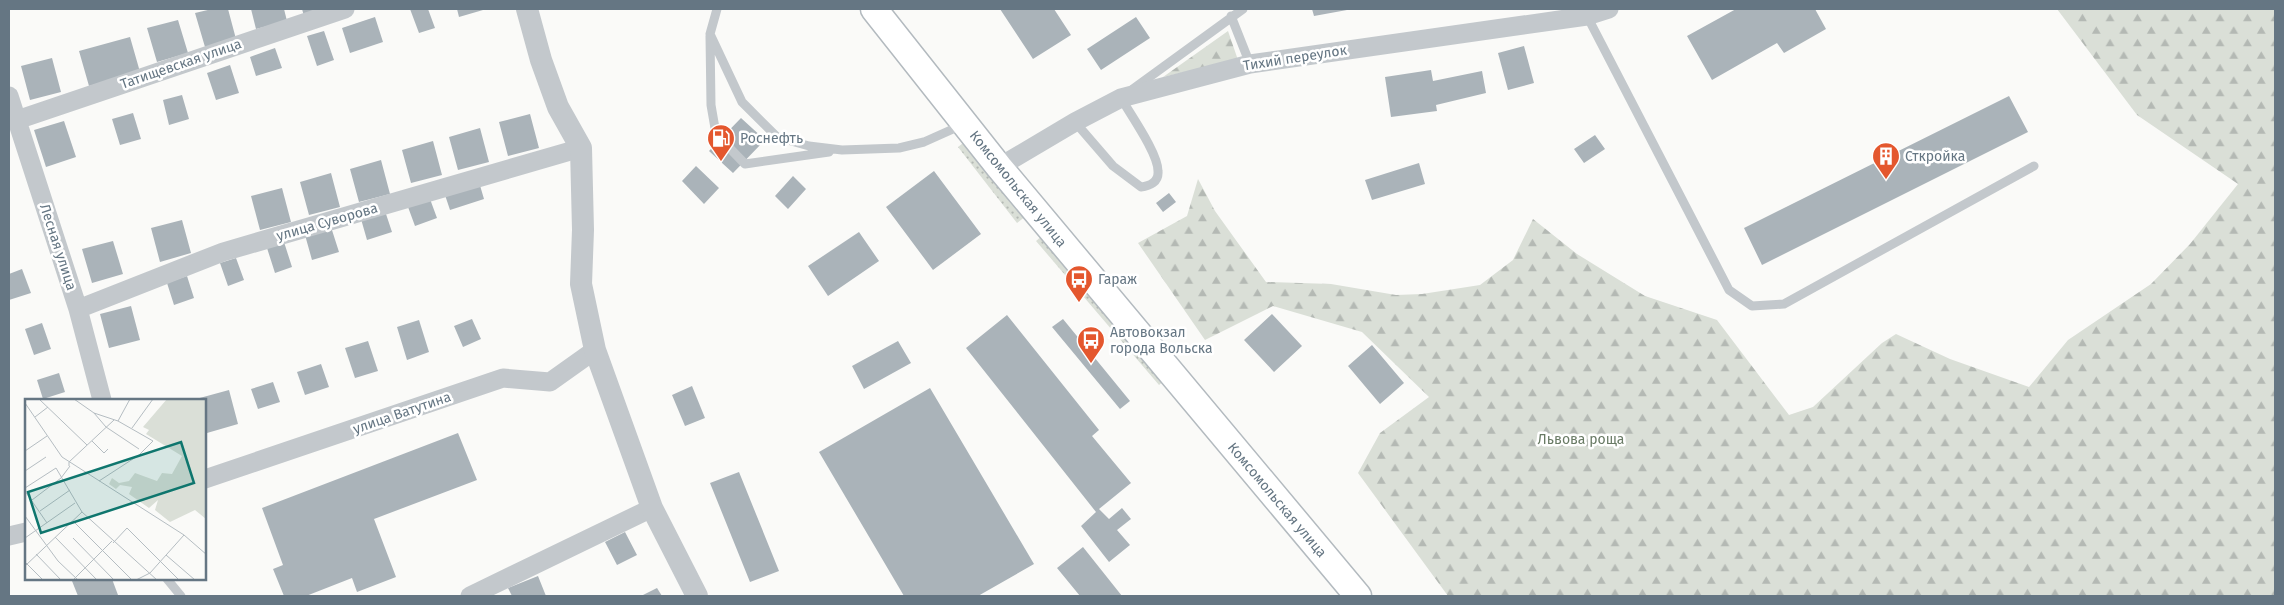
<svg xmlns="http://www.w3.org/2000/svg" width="2284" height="605" viewBox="0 0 2284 605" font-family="'Fira Sans',sans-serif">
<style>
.grass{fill:url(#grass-dots)}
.forest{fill:url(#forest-firs)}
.building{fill:#aab3b9}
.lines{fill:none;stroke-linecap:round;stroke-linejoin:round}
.secondary-casing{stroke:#b3babf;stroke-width:29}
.service{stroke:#c3c8cc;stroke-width:9}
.minor{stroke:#c3c8cc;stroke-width:19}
.tertiary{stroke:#c3c8cc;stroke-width:22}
.secondary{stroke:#fff;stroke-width:26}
.labels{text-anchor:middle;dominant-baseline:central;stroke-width:5;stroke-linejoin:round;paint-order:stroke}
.street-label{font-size:14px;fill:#657683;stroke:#fff}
.poi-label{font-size:14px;fill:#657683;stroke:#fff;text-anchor:start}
.park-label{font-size:14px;fill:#687a64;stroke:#fff}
.inset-road{fill:none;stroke:#b5bdc2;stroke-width:1}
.view{fill:#0f766e;fill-opacity:0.15;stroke:#0f766e;stroke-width:2.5}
.inset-edge{fill:none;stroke:#657683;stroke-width:2.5}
</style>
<defs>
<pattern id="grass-dots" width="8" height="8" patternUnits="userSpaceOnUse" patternTransform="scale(1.25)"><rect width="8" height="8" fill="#dadfd7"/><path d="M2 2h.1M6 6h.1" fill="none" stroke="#b4b9b4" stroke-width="1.8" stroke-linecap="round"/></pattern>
<pattern id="forest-firs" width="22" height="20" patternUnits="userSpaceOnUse" patternTransform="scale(1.25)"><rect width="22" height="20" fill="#dadfd7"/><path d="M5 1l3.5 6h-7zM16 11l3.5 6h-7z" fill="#b4b9b4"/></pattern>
</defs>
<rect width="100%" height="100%" fill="#fafaf8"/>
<path class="grass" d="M967 140 1026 216 1017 223 958 147Z
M1042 236 1165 380 1159 385 1036 241Z"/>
<path class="forest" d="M2057 9H2275V596H1448L1358 473 1380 433 1429 397 1362 332 1273 306 1205 340 1138 243 1187 216 1198 179 1215 211 1266 282 1331 284 1396 295 1422 294 1480 285 1513 260 1533 219 1577 254 1645 296 1717 320 1789 415 1813 407 1882 343 1896 334 1950 359 2029 387 2068 340 2151 284 2190 244 2238 184 2137 115Z
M1228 31 1238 60 1163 77Z"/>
<path class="building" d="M212 9H228L236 39 205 47 195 13Z
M251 9H284L287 21 256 29Z
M302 9H330L304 16Z
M410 9H428L435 28 419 33Z
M457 9H482L483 10 459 17Z
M1000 9H1054L1071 35 1033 59Z
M1312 9H1347V10L1314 16Z
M1736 9H1815L1826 29 1784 53 1777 43 1712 80 1687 36Z
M375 17 383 42 350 53 342 28Z
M1136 17 1150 38 1101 70 1087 49Z
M178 20 188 53 157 62 147 28Z
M324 31 334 60 317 66 307 36Z
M130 37 140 72 89 86 79 51Z
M1524 46 1534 83 1508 90 1498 53Z
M275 48 282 68 256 76 250 57Z
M52 58 61 92 30 100 21 66Z
M230 65 239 93 216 100 207 73Z
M1431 70 1433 81 1482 71 1486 93 1436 105 1437 111 1391 117 1385 77Z
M182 95 189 119 169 125 163 100Z
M2009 96 2028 132 1762 265 1744 228Z
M133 113 141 139 120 145 112 119Z
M530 114 539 148 508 156 499 122Z
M741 118 765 140 733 173 709 151Z
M64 121 76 157 46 167 34 130Z
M480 128 489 162 458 170 449 137Z
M1595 135 1605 149 1584 163 1574 149Z
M433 141 442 175 411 183 402 150Z
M381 160 390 194 359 202 350 169Z
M1419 163 1425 184 1372 200 1365 180Z
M696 166 719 188 704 204 682 181Z
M934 171 981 234 933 270 886 207Z
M331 173 340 207 309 215 300 182Z
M793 176 806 189 788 209 775 196Z
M479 182 484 199 450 210 444 192Z
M282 188 291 222 260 230 251 196Z
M1169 193 1176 202 1163 212 1156 203Z
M430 199 437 218 415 226 408 207Z
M385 211 392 232 367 240 361 219Z
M182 220 191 253 160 262 151 228Z
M331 227 339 252 312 260 305 235Z
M859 232 879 261 828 296 808 266Z
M113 241 123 274 92 283 82 249Z
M284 242 292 267 275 273 267 248Z
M236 258 244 280 228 286 220 263Z
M22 269 31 293 9 300V274Z
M187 276 194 298 174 305 167 283Z
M131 306 140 340 109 348 100 314Z
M1272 314 1302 346 1274 372 1244 340Z
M1007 315 1099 430 1092 436 1131 483 1099 509 1109 519 1122 508 1131 519 1117 530 1130 545 1109 562 1081 526 1096 512 966 348Z
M472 319 481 339 463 347 454 326Z
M1063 319 1130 401 1120 409 1052 327Z
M419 320 429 352 407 360 397 327Z
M42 323 51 349 34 355 25 329Z
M368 341 378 371 355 378 345 348Z
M898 341 911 363 864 389 852 366Z
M1372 345 1404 383 1380 404 1348 366Z
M321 364 329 387 305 395 297 372Z
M59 373 65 392 43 399 37 380Z
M273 382 280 402 258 409 251 389Z
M692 386 705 418 685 426 672 395Z
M930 388 1034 564 978 596H904L819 452Z
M229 390 238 424 207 433 205 425V400L196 399Z
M458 433 477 480 374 519 396 577 357 592 352 578 306 596H284L273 569 283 565 262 508Z
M739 472 779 571 750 582 710 483Z
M625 532 637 555 617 565 605 542Z
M1083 547 1122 596H1080L1057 568Z
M538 576 546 596H512L508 588Z
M77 579H112L118 595 78 596 72 581Z
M657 588 662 596H641Z"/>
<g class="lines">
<g class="secondary-casing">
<path id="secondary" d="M874 9 999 167 1358 596"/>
</g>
<path class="service" d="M717 9 710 34 742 102 777 137 809 146 842 150 899 148 924 142 962 125
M1231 16 1250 64
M1587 16 1729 290 1752 306 1784 304 2034 166
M710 36 711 105 716 134 745 164 829 152
M1133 89 1243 9
M1075 122 1113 166 1141 187C1150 186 1159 182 1158 171 1158 153 1130 114 1121 98L1123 97
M167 579 181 596"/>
<path class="minor" d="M9 96 78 309 102 400
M17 120 345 9
M999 167 1075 122 1121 98 1250 64 1587 16 1609 9
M78 309 223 252 581 148
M205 479 503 378 550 382 595 350
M9 536 26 532
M470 596 652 508"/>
<path class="tertiary" d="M527 9 541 60 558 107 581 148 583 230 581 284 595 350 652 508 697 596"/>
<use href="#secondary" class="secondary"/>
</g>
<defs>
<g id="fuel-pin" transform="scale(1.4375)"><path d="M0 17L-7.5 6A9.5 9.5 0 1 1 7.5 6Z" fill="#e4572e" stroke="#fff"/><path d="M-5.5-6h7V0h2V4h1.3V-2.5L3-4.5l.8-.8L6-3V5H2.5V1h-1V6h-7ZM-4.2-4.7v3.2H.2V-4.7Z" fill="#fff"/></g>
<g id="building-pin" transform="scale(1.4375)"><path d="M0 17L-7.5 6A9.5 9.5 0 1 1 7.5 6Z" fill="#e4572e" stroke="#fff"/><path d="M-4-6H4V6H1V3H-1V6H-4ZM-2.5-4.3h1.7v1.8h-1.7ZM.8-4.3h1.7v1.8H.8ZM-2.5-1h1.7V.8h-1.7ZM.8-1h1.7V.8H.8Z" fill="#fff"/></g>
<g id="bus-pin" transform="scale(1.4375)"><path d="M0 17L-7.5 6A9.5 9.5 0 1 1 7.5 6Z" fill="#e4572e" stroke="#fff"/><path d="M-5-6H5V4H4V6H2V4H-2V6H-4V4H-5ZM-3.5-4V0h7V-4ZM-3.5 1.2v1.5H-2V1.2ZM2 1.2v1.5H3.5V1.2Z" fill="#fff"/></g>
</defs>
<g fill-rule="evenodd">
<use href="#fuel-pin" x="721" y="138"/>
<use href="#building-pin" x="1886" y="156"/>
<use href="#bus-pin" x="1079" y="279"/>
<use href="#bus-pin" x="1091" y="340"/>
</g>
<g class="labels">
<g class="street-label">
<text transform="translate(1295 58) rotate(-9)">Тихий переулок</text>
<text transform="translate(181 64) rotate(-19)">Татищевская улица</text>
<text transform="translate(1018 189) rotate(51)">Комсомольская улица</text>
<text transform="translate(327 222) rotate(-16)">улица Суворова</text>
<text transform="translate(58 247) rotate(72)">Лесная улица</text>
<text transform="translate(402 413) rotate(-19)">улица Ватутина</text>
<text transform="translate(1277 500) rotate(50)">Комсомольская улица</text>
</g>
<g class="poi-label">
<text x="740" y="138">Роснефть</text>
<text x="1905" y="156">Сткройка</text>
<text x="1098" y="279">Гараж</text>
<text x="1110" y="332">Автовокзал<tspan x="1110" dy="16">города Вольска</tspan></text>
</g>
<g class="park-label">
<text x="1581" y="439">Львова роща</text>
</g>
</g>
<g transform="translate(25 399)">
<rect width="181" height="181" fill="#fafaf8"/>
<path d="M142 0H181V120L170 111 145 123 130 111 133 101 124 109 104 95 107 88 95 86 91 90 84 85 87 79 94 84 104 82 110 74 132 82 137 74 147 75 157 57 121 35 124 31 118 28Z" fill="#dadfd7"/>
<path class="inset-road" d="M14 0 62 46M49 0 69 14 93 22 128 42 114 56 74 82M0 4 37 58 159 136 182 156M69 14 81 28 114 50M10 18 23 8M93 22 105 0M107 29 128 0M67 42 79 54 83 50M0 52 22 37M44 67V63L89 21M0 72 21 58M0 89 31 69 57 113 132 181M0 92 22 124M7 101 36 79 45 67M15 112 45 91M0 117 33 162 53 181M48 122 107 181M30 138 72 181M0 139 50 104M48 139 89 181M88 144 102 129 154 181M11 155 36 181M141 156 170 181M0 163 18 181M0 167 57 113M48 181 87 142M111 181 125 174 159 136"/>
<path class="view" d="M156 43 169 84 16 134 3 93Z"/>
<rect width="181" height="181" class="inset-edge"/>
</g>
<rect width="2284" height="605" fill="none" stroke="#657683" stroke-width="20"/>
</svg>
